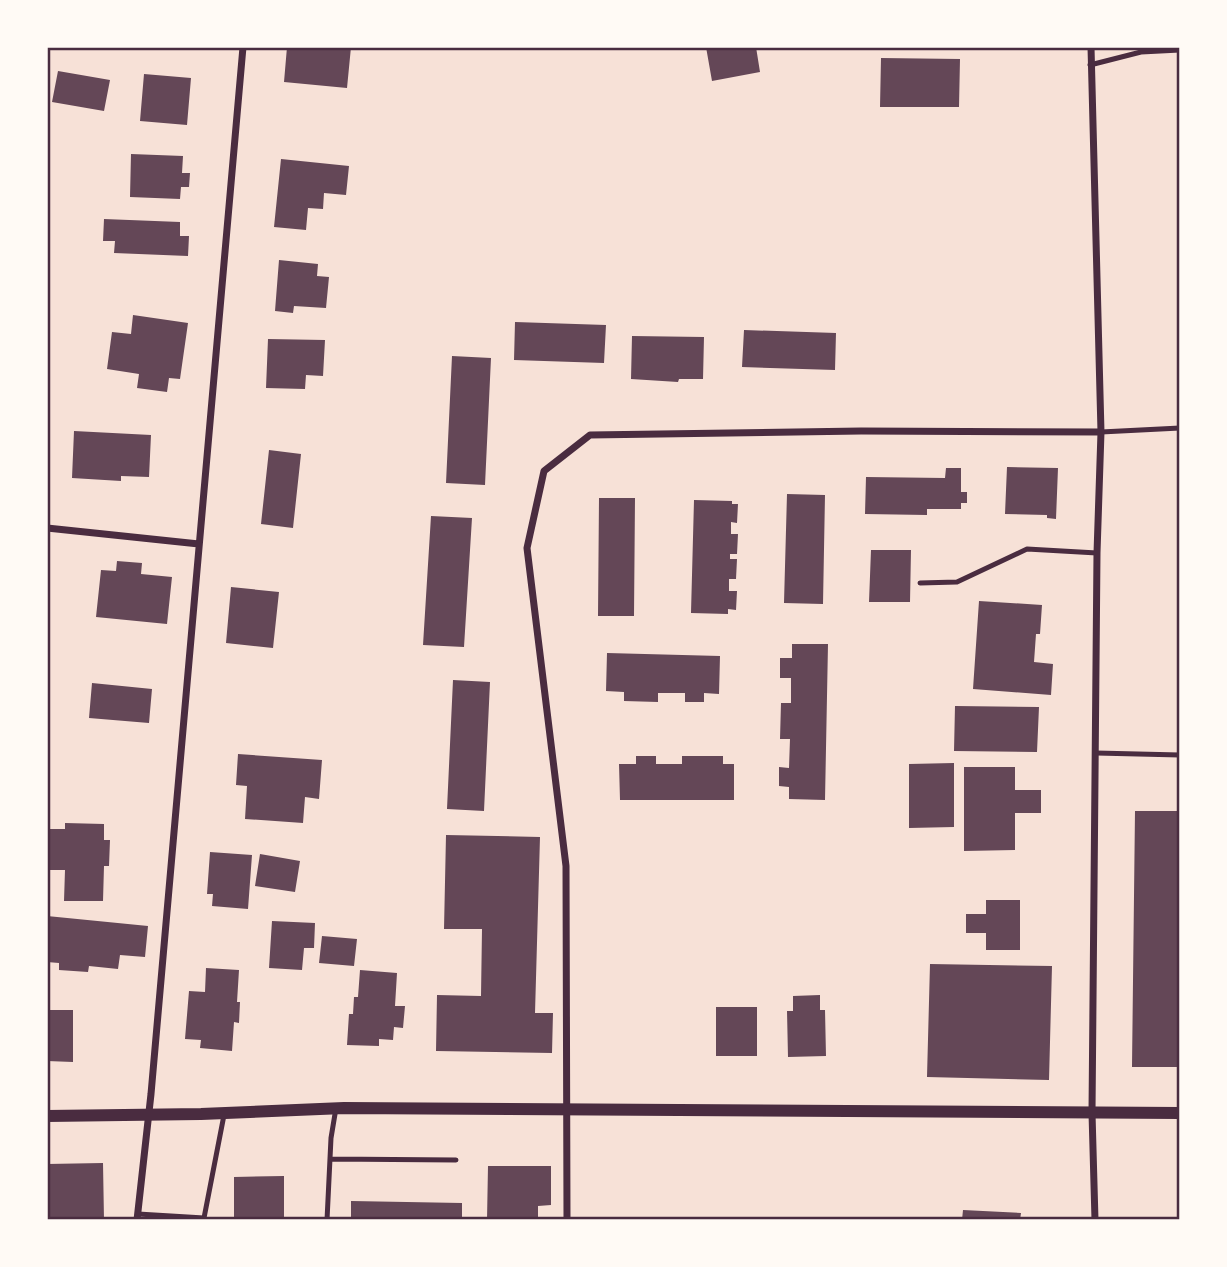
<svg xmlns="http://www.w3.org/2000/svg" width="1227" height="1267" viewBox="0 0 1227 1267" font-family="Montserrat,sans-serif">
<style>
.building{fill:#644757}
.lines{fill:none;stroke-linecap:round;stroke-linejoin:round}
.service{stroke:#4a2c40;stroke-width:5}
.minor{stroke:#4a2c40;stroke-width:7}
.tertiary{stroke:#4a2c40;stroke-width:12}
.neatline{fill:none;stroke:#4a2c40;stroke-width:2.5}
</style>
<rect width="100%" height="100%" fill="#f7e1d7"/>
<path class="building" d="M287 47H351L347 88 284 82Z
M706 47H756L760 72 712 81Z
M881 58 960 59 959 107H880Z
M58 71 110 80 104 111 52 102Z
M144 74 191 78 187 125 140 121Z
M131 154 183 156 182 173H190L189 187H181L180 199 130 197Z
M281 159 349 166 346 195 324 193 323 209 308 208 306 230 274 227Z
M104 219 180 222V236H189L188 256 114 253 115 241H103Z
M279 260 318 264 317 276 329 277 326 308 294 306 293 313 275 311Z
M133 315 188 323 180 379 169 378 167 392 137 388 139 374 107 369 112 332 131 334Z
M515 322 606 325 604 363 514 360Z
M744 330 836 333 835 370 742 367Z
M632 336 704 337 703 379H679L678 382 631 379Z
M268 339 325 340 323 376 306 375 305 389 266 388Z
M452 356 491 358 485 485 446 483Z
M74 431 151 435 149 477 121 476V481L72 478Z
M269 450 301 454 293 528 261 524Z
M1007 467 1058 468 1056 519 1047 518V515L1005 514Z
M946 468H961V492H967V503H961V509H927V515L865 514 866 477 945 478Z
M787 494 825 495 823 604 784 603Z
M599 498H635L634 616H598Z
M694 500 732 501V504H738L737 523 731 522V534H738L737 554H730V559H737L736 579H729V591H737L736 610 728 609V614L691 613Z
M431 516 472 518 464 647 423 645Z
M871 550H911L910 602H869Z
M117 561 142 563 141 574 172 577 167 624 96 617 101 570 116 571Z
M231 587 279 592 273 648 226 643Z
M979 601 1042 605 1040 634H1036L1034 662 1053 664 1051 695 973 689Z
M792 644H828L825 800 789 799V787L779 786V767L789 768 790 739H780L781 703H791V678H780V658H792Z
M607 653 720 656 719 694 704 693V702H685V693H658V702L624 701V692L606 691Z
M453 680 490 682 484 811 447 809Z
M92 683 152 689 149 723 89 718Z
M955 706 1039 707 1037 752 954 751Z
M238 754 322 760 319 799 305 797 303 823 245 819 247 786 236 785Z
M636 756H656V764H682V756H723V764H734V800H620L619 764H636Z
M954 763V827L909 828V764Z
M964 767H1015V790H1041V813H1015V850L964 851Z
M1135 811H1180V1067H1132Z
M65 823 104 824V840H110L109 866H104L103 901H64L65 870H48L49 829H65Z
M446 835 540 837 535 1013H553L552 1053 436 1051 437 995 481 996 482 929H444Z
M210 852 252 855 248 909 212 906 213 894H207Z
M260 854 300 861 295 892 255 886Z
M986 900H1020V950H986V933H966V914H986Z
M47 916 148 926 145 957 120 955 118 969 89 966 88 972 59 970V963L47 962Z
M272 921 315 923 314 948H304L302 970 269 968Z
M322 936 357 939 354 966 319 963Z
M930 964 1052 966 1049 1080 927 1077Z
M206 968 239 970 237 1002H240L239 1023 234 1022 232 1051 200 1048 201 1040 185 1039 189 991 205 992Z
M360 970 397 973 395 1006H405L403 1028 394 1027 393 1040 379 1039V1046L347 1045 349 1014H353L354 997H358Z
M820 995V1010H825L826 1056 788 1057 787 1011H793V996Z
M716 1007H757V1056H716Z
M47 1010H73V1062L47 1061Z
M103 1163 104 1220H47V1164Z
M488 1166H551V1205L538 1206V1220H487Z
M284 1176V1220H234V1177Z
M351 1201 462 1203V1220H351Z
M963 1210 1021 1213 1020 1220H962Z"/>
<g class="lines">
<path class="service" d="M1090 65 1141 52 1180 50
M1101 432 1180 428
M920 583 957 582 1027 549 1097 553
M1096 753 1180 755
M330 1159 456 1160
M138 1214 204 1218 224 1115
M327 1220 331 1138 336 1108"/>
<path class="minor" d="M1091 47 1101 432 1097 553 1092 1113 1095 1220
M47 528 199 544
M137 1220 151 1094 243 47
M567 1220 566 866 527 548 544 471 590 435 861 431 1101 432"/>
<path class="tertiary" d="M47 1116 201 1114 344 1108 1180 1113"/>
</g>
<rect width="1227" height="1267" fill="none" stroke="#fffaf5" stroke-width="98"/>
<rect x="49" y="49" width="1129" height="1169" class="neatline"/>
</svg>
